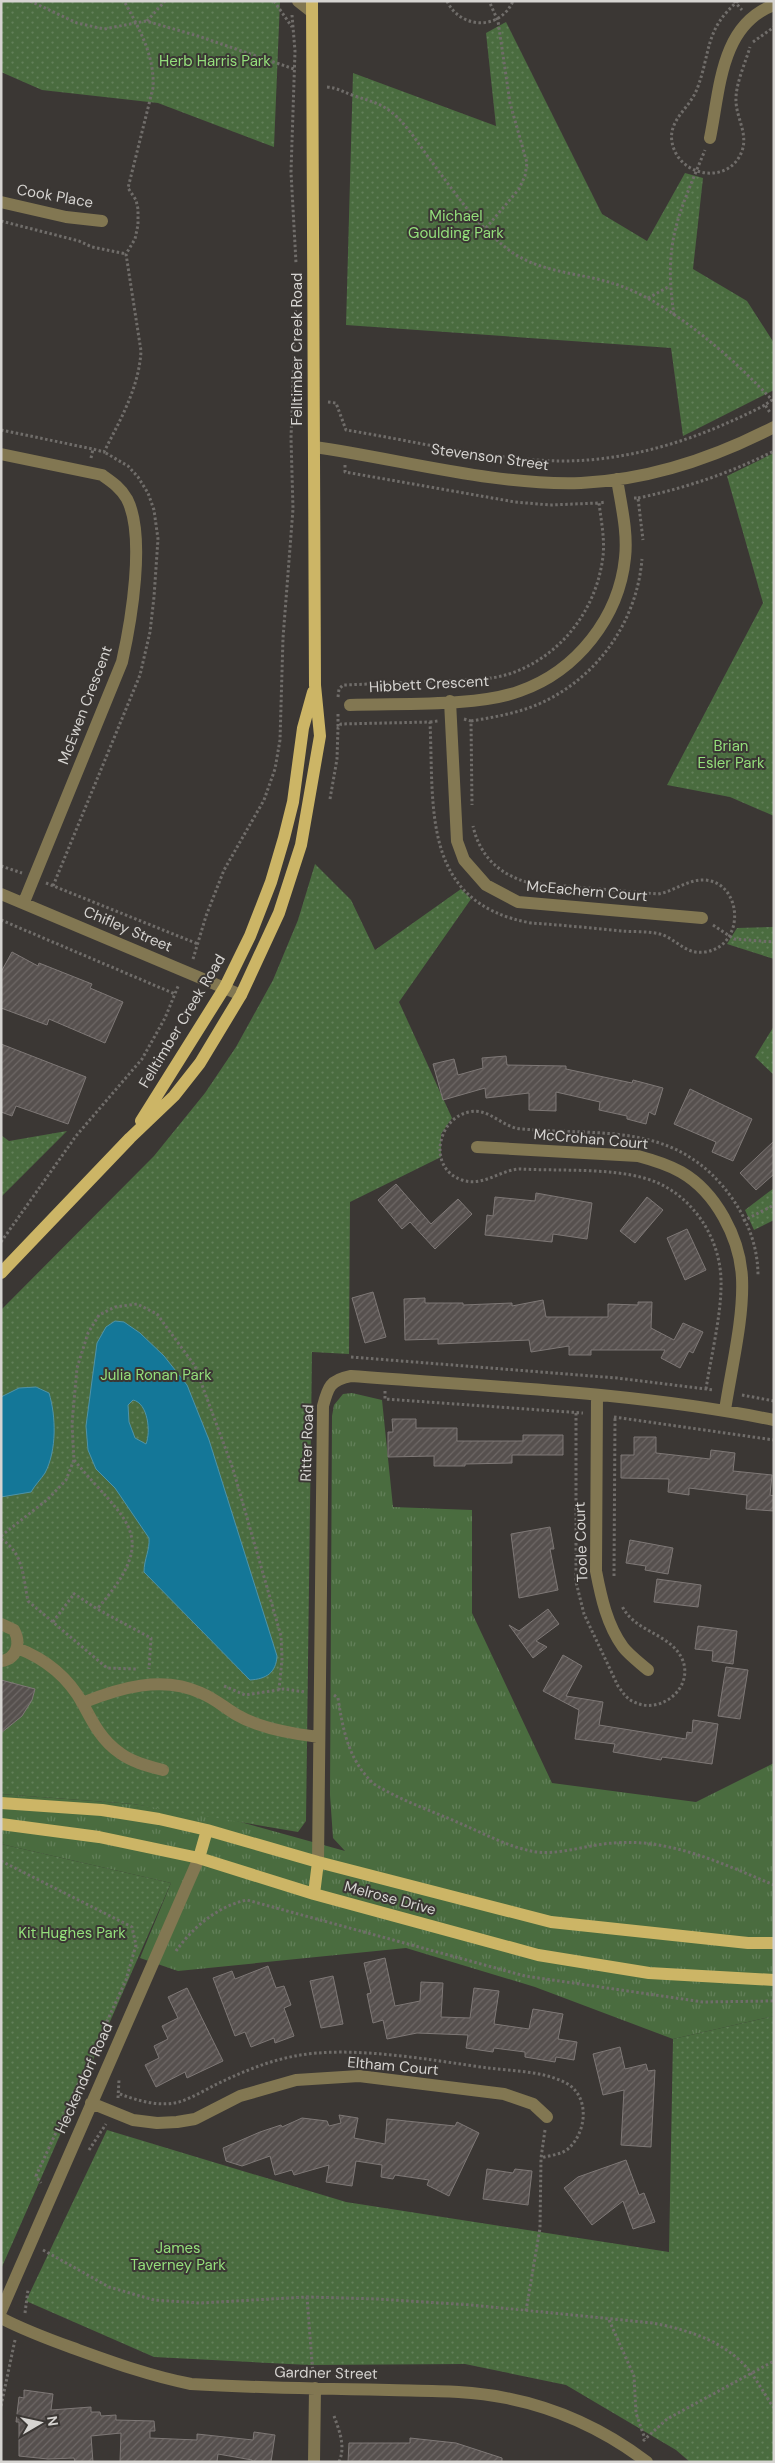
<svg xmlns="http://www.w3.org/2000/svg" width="775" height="2463" viewBox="0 0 775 2463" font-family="'DM Sans',sans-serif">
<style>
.grass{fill:url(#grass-tufts)}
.park{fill:url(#park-dots)}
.water{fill:#147798;stroke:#4e93a9;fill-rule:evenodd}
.building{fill:url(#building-hatch);stroke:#7e7876}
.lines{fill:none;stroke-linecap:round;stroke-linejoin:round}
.path{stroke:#706d6a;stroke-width:3;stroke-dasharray:2.5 2.5;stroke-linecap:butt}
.minor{stroke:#827752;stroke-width:12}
.major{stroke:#ccb566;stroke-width:12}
.labels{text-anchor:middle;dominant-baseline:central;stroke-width:4;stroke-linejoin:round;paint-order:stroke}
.park-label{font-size:15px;fill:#94df7b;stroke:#3b3734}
.street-label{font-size:15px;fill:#d6d4d1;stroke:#3b3734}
</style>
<defs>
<pattern id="grass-tufts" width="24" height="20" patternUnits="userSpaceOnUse" patternTransform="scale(1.25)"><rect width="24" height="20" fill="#4a6c3f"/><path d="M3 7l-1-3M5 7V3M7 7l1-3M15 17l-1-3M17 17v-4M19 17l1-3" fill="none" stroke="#63805a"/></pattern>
<pattern id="park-dots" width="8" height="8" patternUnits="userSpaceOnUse" patternTransform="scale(1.25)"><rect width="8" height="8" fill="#4a6c3f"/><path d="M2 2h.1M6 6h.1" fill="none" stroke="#63805a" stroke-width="1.8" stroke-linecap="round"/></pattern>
<pattern id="building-hatch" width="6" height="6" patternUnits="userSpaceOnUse" patternTransform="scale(1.25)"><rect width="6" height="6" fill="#56504e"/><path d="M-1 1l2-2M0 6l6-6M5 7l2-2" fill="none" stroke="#6e6866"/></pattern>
</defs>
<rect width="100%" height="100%" fill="#3b3734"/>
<path class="grass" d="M352 1393 382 1400 393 1507 472 1510V1613L552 1783 696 1802 774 1763V2016L673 2039 535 1987 406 1948 178 1971 140 1958 171 1883 1 1844V1794L133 1804 219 1816 345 1851 333 1838 330 1795 332 1416 334 1405 343 1394Z"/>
<path class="park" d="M1 1H280L274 147 158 103 42 90 1 72Z
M506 22 602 214 647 241 685 173 703 178 693 269 747 301 774 343V390L683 436 671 348 346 325 353 73 496 126 486 33Z
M774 453V816L730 797 667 785 763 603 727 476Z
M315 864 351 900 375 950 461 889 471 899 399 1002 452 1118 441 1134V1157L350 1202 349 1354 312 1352 306 1821 298 1832 133 1804 1 1794V1310L154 1156 205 1093 236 1047 273 980 298 920Z
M774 927V959L727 944 737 928Z
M774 1026V1075L755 1057Z
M67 1131 1 1197V1135L9 1141Z
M774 1188V1220L754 1230 745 1210Z
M1 1844 171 1883 1 2269Z
M774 2016V2462H690L676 2450 566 2385 465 2364 309 2365 154 2357 26 2301 107 2130 346 2202 669 2252 673 2039Z"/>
<path class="water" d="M115 1321 124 1322 140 1333 164 1356 187 1385 209 1440 277 1656C276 1673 266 1679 250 1680L144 1572C144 1559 150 1550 149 1538L115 1488 96 1469 88 1450 86 1426 97 1343 106 1327ZM133 1400C148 1403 151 1432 146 1444L135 1438 129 1422 128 1405Z
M36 1387 49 1393C56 1416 57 1450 45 1473 41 1479 35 1485 31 1492L1 1497V1397L19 1388Z"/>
<path class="building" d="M12 952 38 966 39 963 92 984 90 988 123 1002 105 1043 49 1019 47 1025 1 1008V972Z
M1 1044 86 1077 68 1124 16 1106 12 1116 1 1112Z
M506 1056 507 1065 566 1066V1069L632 1083 633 1080 663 1088 655 1115 649 1112 646 1124 627 1119V1116L599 1110 600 1102 556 1092V1111L529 1110V1093L486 1098 485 1088 443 1100 433 1064 454 1059 458 1075 483 1068 482 1058Z
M690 1089 752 1119 733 1161 712 1152 716 1142 674 1124Z
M774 1141V1174L756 1190 740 1173Z
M396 1184 431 1224 458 1199 472 1214 435 1249 410 1222 402 1229 378 1200Z
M536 1193 592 1203 587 1239 553 1234 552 1242 485 1235 487 1215 493 1216 495 1197 535 1201Z
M647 1197 663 1210 635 1243 620 1231Z
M687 1229 706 1270 685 1280 667 1238Z
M373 1292 386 1337 365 1343 352 1298Z
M425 1298V1303H463V1305L512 1303V1306L543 1300 546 1317H608V1304L638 1305V1302H652L651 1328 674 1340 683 1323 703 1332 693 1353 689 1351 680 1368 661 1358 665 1350H591V1355H569V1346L531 1352 529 1340 438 1344V1339L405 1340 404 1299Z
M392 1419H416V1428H457V1441H523V1435H563V1455H512V1463L465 1464V1466H434V1456L388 1457V1432H393Z
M634 1437H656V1453L710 1459 711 1450 735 1453 733 1471 772 1475 770 1495 774 1496V1511L746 1509 747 1495 689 1488V1495L668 1492 669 1479 621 1478V1455H634Z
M550 1527 554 1549H550L558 1590 519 1598 511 1534Z
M630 1540 673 1548 668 1574 645 1570 646 1566 626 1563Z
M657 1579 701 1585 698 1607 654 1602Z
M548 1609 559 1624 536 1641 547 1647 533 1658 509 1625 519 1631Z
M698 1626 737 1631 733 1664 712 1661 713 1651 695 1649Z
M563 1655 582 1666 566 1696 603 1702 599 1725 686 1739 687 1732 692 1733 693 1720 718 1724 712 1764 662 1757 661 1760 613 1752 615 1744 575 1739 579 1710 543 1691Z
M726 1667 748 1670 740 1719 718 1716Z
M1 1680 35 1689 32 1700 22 1716 1 1733Z
M385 1958 395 2006 420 2001 421 1982 443 1983 441 2017 470 2018 474 1988 499 1991 494 2024 529 2029 533 2009 563 2014 558 2039 577 2042 574 2060 556 2057 555 2062 525 2057V2052L494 2048 493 2052 466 2048 468 2035 417 2033 387 2039 383 2020 373 2023 367 1994 371 1993 364 1963Z
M268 1966 276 1988 284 1986 291 2005 284 2008 294 2036 275 2043 274 2038 251 2047 245 2032 235 2036 213 1978 232 1971 235 1979Z
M333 1976 343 2024 321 2028 310 1981Z
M187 1988 223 2061 187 2078 185 2072 156 2087 145 2065 159 2058 154 2046 168 2039 162 2026 178 2018 168 1997Z
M620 2047 625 2069 646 2064 648 2071 655 2070 651 2147 621 2145 624 2090 603 2095 593 2054Z
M339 2115 358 2118 354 2138 385 2144 387 2119 455 2126 457 2122 479 2133 449 2196 427 2185 429 2180 395 2175 393 2179 381 2177 382 2165 356 2161 352 2186 326 2182 329 2165 294 2175 292 2170 275 2175 270 2156 242 2166 226 2161 223 2148 260 2132 281 2125 282 2127 302 2118 327 2121 329 2126 341 2123Z
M626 2160 639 2195 644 2193 655 2222 633 2229 623 2201 592 2225 564 2188 578 2177Z
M487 2169 513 2173 515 2169 532 2171 528 2205 483 2199Z
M24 2390 53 2394 51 2410 91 2407V2412H100L101 2416 116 2415V2420L154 2421 155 2431H150V2438L197 2440V2434L253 2440 254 2432 275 2435 271 2462H252V2460L218 2454 217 2462H120L121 2433 91 2436 93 2462H75L74 2458 48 2459 19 2456V2422H16L19 2397 24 2398Z
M410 2438 456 2443 502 2458V2462H348L349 2443H410Z"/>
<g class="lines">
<path class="path" d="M30 1 77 23 104 29 146 21 198 36 294 69
M274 1 292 27
M447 1C460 29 500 31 513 1
M734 1 742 10
M738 1C704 30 711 53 697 89 690 108 668 120 672 142 678 177 729 186 742 151 748 134 737 119 736 102 735 85 745 64 750 47
M292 15 295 51 291 172 296 263
M147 21 165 1
M753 42 774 27
M327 87C338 88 343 92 352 95 366 100 378 102 390 111 406 123 417 142 429 158 452 189 474 222 505 247 540 276 585 271 626 288 676 308 735 360 772 400L765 405 771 414
M1 221 79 241 92 247 126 254
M486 228 519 189 525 176 527 163 510 103 498 21 489 1
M648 298 670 286
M674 315C663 242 678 216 705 150
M328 402 336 403 346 430C421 442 513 466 588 460 650 455 709 434 765 405
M1 430 93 449
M91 458 93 449 104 452C120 420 139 388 141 351L126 254 135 239 138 225V209L136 200 128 188 153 88C155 56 139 28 124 1
M345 465V472L515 502 550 505 599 503
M634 498H638L643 540
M638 498C686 488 730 473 774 451
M338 697 339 689 343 685C375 684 406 682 438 681 461 680 487 681 509 674 561 657 597 609 603 556 605 539 601 520 599 503L606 502
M338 714V727
M464 719 471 721 472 805
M471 721C495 717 519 713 541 703 598 677 637 621 642 559
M430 722 438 721
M330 799 337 759 338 728 341 724 430 722C434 809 421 903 531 923 561 925 592 928 622 931 634 932 648 931 660 934 677 939 685 955 705 952 746 946 743 883 705 880 688 879 675 891 658 894L530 883C500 875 480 857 473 826
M1 866 22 873
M46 883 198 944
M53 886 140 675 150 632 154 597 158 539 154 510 148 493 138 477 128 466 104 452
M1 920 175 994
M713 925 734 939 774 942
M193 959 206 916 224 870 264 800 275 769 280 740 283 638 293 509 291 438 296 294
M743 1221 774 1205
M1 1242 76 1136 142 1059 165 1018 179 984
M351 1357 617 1378 714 1390
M706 1389C711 1356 722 1313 721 1280 720 1235 689 1190 644 1178 609 1168 558 1171 520 1169 499 1170 484 1187 462 1180 428 1169 436 1119 469 1112 489 1107 502 1128 522 1129 604 1136 677 1121 732 1198 748 1221 758 1247 758 1276
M385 1391V1399L583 1413
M742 1395 774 1401
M576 1413V1582L584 1614 618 1686C623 1693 627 1699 634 1702 660 1715 693 1689 683 1661 672 1633 635 1633 622 1606
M614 1417 774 1440
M74 1460C125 1522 163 1534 97 1609
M1 1536 48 1499 66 1480 74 1460 72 1424 77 1368 88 1333 99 1315 115 1307 137 1304 157 1314 195 1366 233 1469 281 1636 282 1659 279 1690
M1 1539C24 1553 23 1578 28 1601L107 1668 136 1669
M614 1576 615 1417
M73 1593 97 1609 151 1638 149 1669
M53 1622 74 1594
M224 1686 245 1695 284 1689 305 1692
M334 1695 338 1698C343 1731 349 1761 374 1784 400 1800 429 1810 457 1822 481 1832 506 1846 531 1851 555 1857 589 1844 614 1843 670 1838 723 1864 774 1885
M1 1861 132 1927 136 1945 126 1980 36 2176 41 2183
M176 1951C193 1927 218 1906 247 1900L525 1976 703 2002 774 2001
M120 2094C138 2101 160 2107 179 2102 192 2098 205 2090 217 2084 242 2072 268 2061 295 2056 352 2045 430 2060 488 2068 513 2071 543 2071 566 2083 590 2096 587 2131 569 2148 562 2155 550 2155 541 2158
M118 2098 119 2080
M89 2150 106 2124
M43 2250 109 2287 154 2300 200 2303 307 2297 377 2299 472 2305 652 2323C681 2328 714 2338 737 2358 753 2371 762 2391 774 2408
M307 2297 313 2375
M526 2311 540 2228 541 2158 545 2130
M25 2313 28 2290
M609 2320 634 2376 636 2413 645 2439
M1 2406 15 2340
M334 2416C339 2430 346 2446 339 2462
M643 2441 667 2419 774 2361"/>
<path class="minor" d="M298 1 312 12
M710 138C720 90 720 25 774 5
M1 202 66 217 102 221
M314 447C400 459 495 486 581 483 649 480 714 458 774 427
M1 454 102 475C112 482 121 488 127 499 146 536 131 622 122 662L24 902
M450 701 457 841 464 860 486 885 518 902 702 918
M350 705C399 703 477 707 520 691 577 671 619 617 625 558 628 532 621 505 617 479
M1 894 241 995
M477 1147 638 1156C653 1160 667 1164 681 1172 716 1192 740 1238 742 1278 744 1318 731 1370 725 1410
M597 1396 596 1571C601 1597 607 1625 623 1647 629 1655 640 1663 648 1670
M1 1624 14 1630C21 1643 17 1659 1 1661
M17 1648C46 1659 68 1677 83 1704 93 1723 102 1741 120 1753 132 1762 148 1766 163 1770
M82 1703C119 1688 162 1675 201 1693 214 1698 225 1708 237 1715 261 1729 292 1734 319 1737
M318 1862 323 1406C328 1387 330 1380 351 1376 491 1387 635 1392 774 1420
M91 2103 133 2120 157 2123 177 2122 195 2119 240 2096 296 2080 359 2076 504 2094 533 2104 547 2117
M1 2311 199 1858
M1 2318C24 2330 48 2339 73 2348 112 2362 150 2376 191 2384 257 2388 323 2389 389 2390 428 2391 468 2390 506 2398 557 2408 606 2431 647 2462
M314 2462 315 2388"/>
<path class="major" d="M141 1121 225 987 250 936 271 882 284 838 293 802 303 728 313 692
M1 1273 130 1138 174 1096 200 1063 241 995 279 913 301 845 320 736 315 685 312 1
M1 1803 102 1810 159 1819 207 1830 318 1862 551 1922 748 1943H774
M1 1824 99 1837 199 1858 314 1894 538 1955 649 1973 774 1980
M199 1858 207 1830
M314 1894 318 1862"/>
</g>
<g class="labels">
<g class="park-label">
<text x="215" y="61">Herb Harris Park</text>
<text x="456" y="216">Michael<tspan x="456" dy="17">Goulding Park</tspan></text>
<text x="731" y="746">Brian<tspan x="731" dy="17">Esler Park</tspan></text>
<text x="156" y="1375">Julia Ronan Park</text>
<text x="72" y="1933">Kit Hughes Park</text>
<text x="178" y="2248">James<tspan x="178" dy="17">Taverney Park</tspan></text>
</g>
<g class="street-label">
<text transform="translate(55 196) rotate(10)">Cook Place</text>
<text transform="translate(297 349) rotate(-90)">Felltimber Creek Road</text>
<text transform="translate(490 457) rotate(8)">Stevenson Street</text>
<text transform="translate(429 684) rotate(-3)">Hibbett Crescent</text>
<text transform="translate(85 705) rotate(-69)">McEwen Crescent</text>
<text transform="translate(587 891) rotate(5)">McEachern Court</text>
<text transform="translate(128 929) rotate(23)">Chifley Street</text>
<text transform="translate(182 1021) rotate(-59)">Felltimber Creek Road</text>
<text transform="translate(591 1139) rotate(5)">McCrohan Court</text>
<text transform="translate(307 1443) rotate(-88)">Ritter Road</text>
<text transform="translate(581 1542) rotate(-92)">Toole Court</text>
<text transform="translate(390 1898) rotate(15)">Melrose Drive</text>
<text transform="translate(393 2066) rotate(5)">Eltham Court</text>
<text transform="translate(84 2078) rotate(-66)">Heckendorf Road</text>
<text transform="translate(326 2373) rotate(1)">Gardner Street</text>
</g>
</g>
<rect width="775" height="2463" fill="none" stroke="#d6d4d1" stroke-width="5"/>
<g transform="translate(40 2423) rotate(81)" stroke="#3b3734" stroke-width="4" paint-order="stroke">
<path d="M0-4L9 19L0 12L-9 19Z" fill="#d6d4d1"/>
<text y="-8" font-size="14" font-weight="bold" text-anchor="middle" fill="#d6d4d1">N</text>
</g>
</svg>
